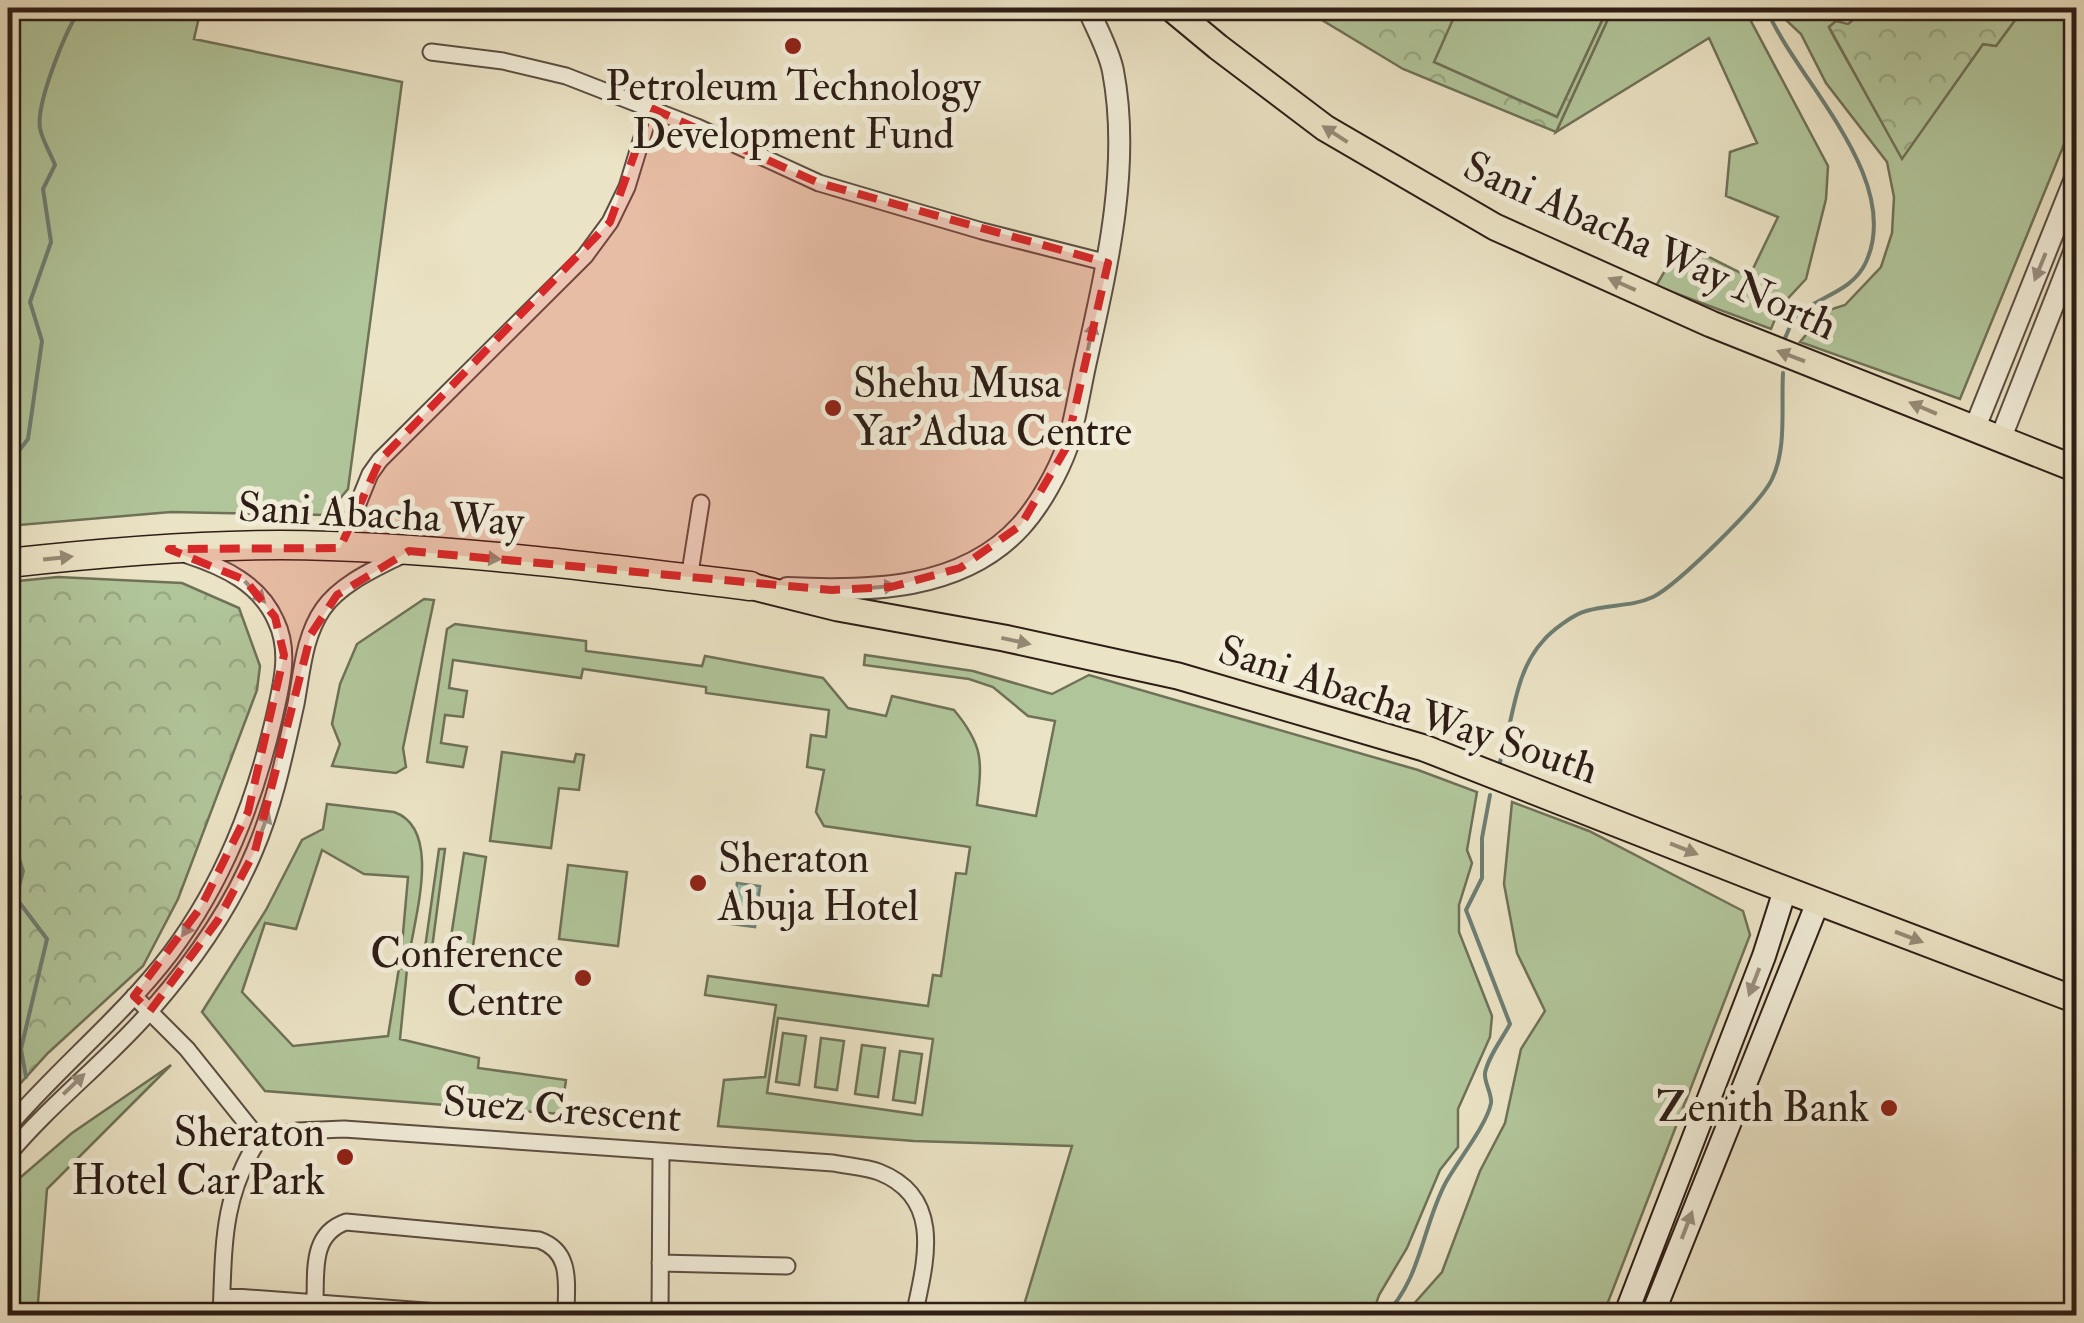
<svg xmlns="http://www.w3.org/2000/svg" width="2084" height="1323" viewBox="0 0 2084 1323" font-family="'IM FELL Double Pica',serif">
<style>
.grass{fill:#b1c59a;stroke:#6f7158;stroke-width:2.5;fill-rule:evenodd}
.forest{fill:url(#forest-crowns);stroke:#6f7158;stroke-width:2.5}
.water{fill:url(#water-rules);stroke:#6d7e73;stroke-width:2.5}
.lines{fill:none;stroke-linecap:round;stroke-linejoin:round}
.stream{stroke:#6d7e73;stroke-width:4}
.minor-casing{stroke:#5c4e42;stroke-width:19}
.tertiary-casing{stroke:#5c4e42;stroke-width:24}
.secondary-casing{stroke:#2d1d16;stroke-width:26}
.trunk-casing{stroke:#2d1d16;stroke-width:29}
.motorway-casing{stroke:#2d1d16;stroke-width:31}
.minor{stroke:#f2edd9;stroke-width:15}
.tertiary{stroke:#f2edd9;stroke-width:20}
.secondary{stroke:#f2edd9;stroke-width:22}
.trunk{stroke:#ebe3c5;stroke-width:25}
.motorway{stroke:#ebe3c5;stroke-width:28}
.oneway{fill:#968a76}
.oneway2{fill:#998f81}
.marked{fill:#d62828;fill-opacity:0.2;stroke:#d62828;stroke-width:8;stroke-dasharray:20 12;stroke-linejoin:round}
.poi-dot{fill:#8f2418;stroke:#f2edd9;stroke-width:4}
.labels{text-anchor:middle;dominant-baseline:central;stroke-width:10;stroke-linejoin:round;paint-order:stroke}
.poi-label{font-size:42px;fill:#2d1d16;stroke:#f2edd9;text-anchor:end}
.street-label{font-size:42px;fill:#2d1d16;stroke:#f2edd9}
</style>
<defs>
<pattern id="forest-crowns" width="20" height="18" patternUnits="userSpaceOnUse" patternTransform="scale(2.5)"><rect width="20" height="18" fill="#b1c59a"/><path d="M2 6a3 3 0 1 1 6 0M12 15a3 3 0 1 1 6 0" fill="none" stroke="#99a984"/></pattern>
<pattern id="water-rules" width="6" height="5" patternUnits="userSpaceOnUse" patternTransform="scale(2.5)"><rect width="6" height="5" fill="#98beb1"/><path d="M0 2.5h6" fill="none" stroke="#7c9a8f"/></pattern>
</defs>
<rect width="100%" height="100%" fill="#ebe3c5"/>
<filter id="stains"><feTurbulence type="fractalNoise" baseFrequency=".002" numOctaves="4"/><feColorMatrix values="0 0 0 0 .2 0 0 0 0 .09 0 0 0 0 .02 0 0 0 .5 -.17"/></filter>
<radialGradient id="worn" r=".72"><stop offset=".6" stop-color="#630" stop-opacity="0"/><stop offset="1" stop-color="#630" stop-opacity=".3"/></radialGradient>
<path class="grass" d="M8 8H201L194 39 402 82 348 489 326 515 171 512 8 526Z
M1458 8H1608L1557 117 1433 62Z
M1613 8H1744L1828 166 1826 199 1806 279 1780 307 1771 329 1656 286 1681 243 1749 277 1778 217 1726 196 1730 152 1757 143 1709 38 1556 132Z
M1773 8H1825L1836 21 1829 27 1834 37 1902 158 1983 44 1996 46 2024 8H2076V115L1960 399 1800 342 1826 311 1845 305 1881 267 1892 233 1894 197 1887 162 1826 83 1801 34Z
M424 599 434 600 403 748 406 767 396 773 332 766 340 744 332 724 340 684 357 644Z
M455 624 586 641V651L702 666 705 656 823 678 848 708 886 716 892 696 954 710C984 746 982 761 977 805L1036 816 1055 721 1028 716 993 687 969 679 864 665 865 655 973 671 1052 694 1089 675 1418 770 1477 792 1467 850 1472 863 1459 905V932L1492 1016 1490 1037 1458 1109V1147L1440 1170 1407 1248 1379 1295 1375 1307 1365 1316 1021 1315 1072 1146 914 1141 718 1126 724 1080 765 1077 776 1005 705 995 708 976 928 1006 933 975 941 976 956 873 966 874 970 847 824 826 816 812 824 770 807 767 811 735 826 737 829 710 706 693V687L583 669 581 678 453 660 449 688 467 691 463 717 445 715 441 743 467 747 463 767 427 762 447 629ZM778 1018 933 1039 922 1115 767 1093Z
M502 752 574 762 576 754 584 755 579 790 559 788 551 848 490 841Z
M1512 802 1589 831 1743 911 1750 935 1603 1315H1404L1442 1272 1480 1171 1505 1123 1521 1049 1545 1011 1517 953 1504 884Z
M327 804 394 812C443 829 414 918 409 957L401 956 408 877 364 874 322 850 296 929 265 923 242 992 293 1046 388 1036 399 968 407 969 400 1039 479 1058 478 1068 566 1080 561 1114 265 1091 202 1012 266 910 302 840 323 829Z
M439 849H445L431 956 424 955Z
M464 853 486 857 472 953 449 950Z
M568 865 627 872 618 946 559 939Z
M783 1033 806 1036 799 1085 776 1082Z
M821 1038 844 1041 837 1090 815 1087Z
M862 1045 885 1048 878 1097 855 1094Z
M900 1051 922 1054 915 1103 893 1100Z
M171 1065 47 1189 37 1315H8V1188L72 1133Z"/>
<path class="forest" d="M1302 8H1458L1434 62 1557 117 1608 8H1613L1556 132 1403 69Z
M1862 8H2024L1996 46 1983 44 1902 159 1829 27 1836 21 1848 24 1861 14Z
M58 577 182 583 239 608 260 666 257 690 178 899 143 966 48 1053 8 1097V582Z"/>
<path class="water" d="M737 883 760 886 755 927 731 924Z"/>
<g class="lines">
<path class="stream" d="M1766 8C1796 80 1904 178 1866 262 1852 293 1817 296 1795 317 1791 322 1788 332 1785 338
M8 465 28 439 42 341 30 302 51 242 43 189 55 165C51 154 42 140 40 128 36 103 66 29 81 8
M1500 762C1513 723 1514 672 1543 641 1551 631 1574 614 1586 611 1608 604 1632 607 1653 597 1677 585 1761 503 1772 479 1787 448 1781 407 1783 373
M8 772 20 797 11 834 23 871 16 898 47 939 21 1049 26 1077
M1384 1316C1421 1280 1422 1228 1445 1184 1456 1163 1487 1125 1491 1103 1492 1093 1484 1083 1485 1073 1488 1057 1502 1039 1510 1024L1466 910 1482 878V838L1490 795"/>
<g class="minor-casing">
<path id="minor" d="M431 52 503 61 566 76 697 127 819 183 982 231 1108 263
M340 548 370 474 380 460 585 256 610 222 627 187 651 108
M689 579 701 503
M134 996 187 1049 259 1139
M8 1127C59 1067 122 1017 170 954 223 883 254 804 274 718 281 686 291 652 276 621 260 584 224 567 187 555
M8 1155C52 1102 107 1061 152 1009 193 962 231 908 255 850 275 803 285 753 296 704 302 672 304 636 323 609 341 583 377 568 404 554
M660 1263 787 1266
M222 1296 493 1316
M315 1302C316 1270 311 1234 346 1222L539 1240C573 1252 566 1284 566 1316
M221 1316C224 1248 221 1197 259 1139L297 1131 344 1129 833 1163C848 1166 866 1167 879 1172 945 1198 925 1263 914 1316
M660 1316 661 1153"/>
</g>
<g class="tertiary-casing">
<path id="tertiary" d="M1974 430 2076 176
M2000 440 2076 247
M787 588C868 592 962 591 1021 526 1040 505 1058 472 1067 447 1076 418 1080 387 1087 357 1107 267 1131 165 1113 71 1109 50 1096 28 1088 8"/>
</g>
<g class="secondary-casing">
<path id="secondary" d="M1625 1316 1764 956 1785 890
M1652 1316 1818 902"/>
</g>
<g class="trunk-casing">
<path id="trunk" d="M1171 8 1218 47 1325 128 1495 227 1711 324 2076 469
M750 586 838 608 1004 638 1178 676 1424 748 1763 881 2076 1000"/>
</g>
<g class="motorway-casing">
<path id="motorway" d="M8 563C98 553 189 545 280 545 437 546 595 567 750 586"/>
</g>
<use href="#minor" class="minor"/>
<use href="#tertiary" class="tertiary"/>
<use href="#secondary" class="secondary"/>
<use href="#trunk" class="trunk"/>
<use href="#motorway" class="motorway"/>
</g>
<defs><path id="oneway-solid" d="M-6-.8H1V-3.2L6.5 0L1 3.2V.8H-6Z" transform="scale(2.5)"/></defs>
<g class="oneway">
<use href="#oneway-solid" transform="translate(1335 134) rotate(-147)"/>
<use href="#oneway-solid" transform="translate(1622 284) rotate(-156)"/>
<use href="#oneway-solid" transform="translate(1791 356) rotate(-159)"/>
<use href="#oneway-solid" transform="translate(1923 408) rotate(-157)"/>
<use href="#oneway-solid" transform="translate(58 558) rotate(-6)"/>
<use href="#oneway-solid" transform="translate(486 558) rotate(5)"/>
<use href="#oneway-solid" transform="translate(1016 641) rotate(12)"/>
<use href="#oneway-solid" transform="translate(1684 849) rotate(22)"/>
<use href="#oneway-solid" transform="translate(1909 937) rotate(21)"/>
</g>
<g class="oneway2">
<use href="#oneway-solid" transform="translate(2040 267) rotate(112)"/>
<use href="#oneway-solid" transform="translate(1091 336) rotate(-77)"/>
<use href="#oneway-solid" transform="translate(882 587) rotate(-5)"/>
<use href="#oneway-solid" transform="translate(255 592) rotate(46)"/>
<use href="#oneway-solid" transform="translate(264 825) rotate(-71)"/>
<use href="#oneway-solid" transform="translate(190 924) rotate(123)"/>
<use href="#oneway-solid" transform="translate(1754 982) rotate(111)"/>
<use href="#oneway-solid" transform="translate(74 1084) rotate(-44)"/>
<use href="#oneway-solid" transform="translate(1687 1225) rotate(-69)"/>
</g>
<path class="marked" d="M651 108 819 183 1108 263 1066 448 1021 525 960 568 891 587 832 590 409 551 337 595 311 634 255 851 218 920 150 1011 134 996 201 907 248 812 284 655 275 617 245 580 169 549 340 548 380 460 610 222Z"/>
<g class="poi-dot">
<circle cx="793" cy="46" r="10"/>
<circle cx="833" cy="408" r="10"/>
<circle cx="698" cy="883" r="10"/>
<circle cx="583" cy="978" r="10"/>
<circle cx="1889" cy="1108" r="10"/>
<circle cx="345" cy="1157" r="10"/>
</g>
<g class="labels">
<g class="poi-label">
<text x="793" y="87" text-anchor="middle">Petroleum Technology<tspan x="793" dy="48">Development Fund</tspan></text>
<text x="853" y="384" text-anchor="start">Shehu Musa<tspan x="853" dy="48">Yar’Adua Centre</tspan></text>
<text x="718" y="859" text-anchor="start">Sheraton<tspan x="718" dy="48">Abuja Hotel</tspan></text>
<text x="563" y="954">Conference<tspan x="563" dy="48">Centre</tspan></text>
<text x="1869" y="1108">Zenith Bank</text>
<text x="325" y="1133">Sheraton<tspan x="325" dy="48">Hotel Car Park</tspan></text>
</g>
<g class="street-label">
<text transform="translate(1650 246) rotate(24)">Sani Abacha Way North</text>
<text transform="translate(381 515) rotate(3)">Sani Abacha Way</text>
<text transform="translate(1408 710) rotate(18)">Sani Abacha Way South</text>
<text transform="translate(562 1110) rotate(4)">Suez Crescent</text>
</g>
</g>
<rect width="2084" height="1323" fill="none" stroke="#ebe3c5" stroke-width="40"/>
<rect x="10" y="10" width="2064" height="1303" fill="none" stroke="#2d1d16" stroke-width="5"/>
<rect x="20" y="20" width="2044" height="1283" fill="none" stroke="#2d1d16" stroke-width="2.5"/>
<rect width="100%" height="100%" filter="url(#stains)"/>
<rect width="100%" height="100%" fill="url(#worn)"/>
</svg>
